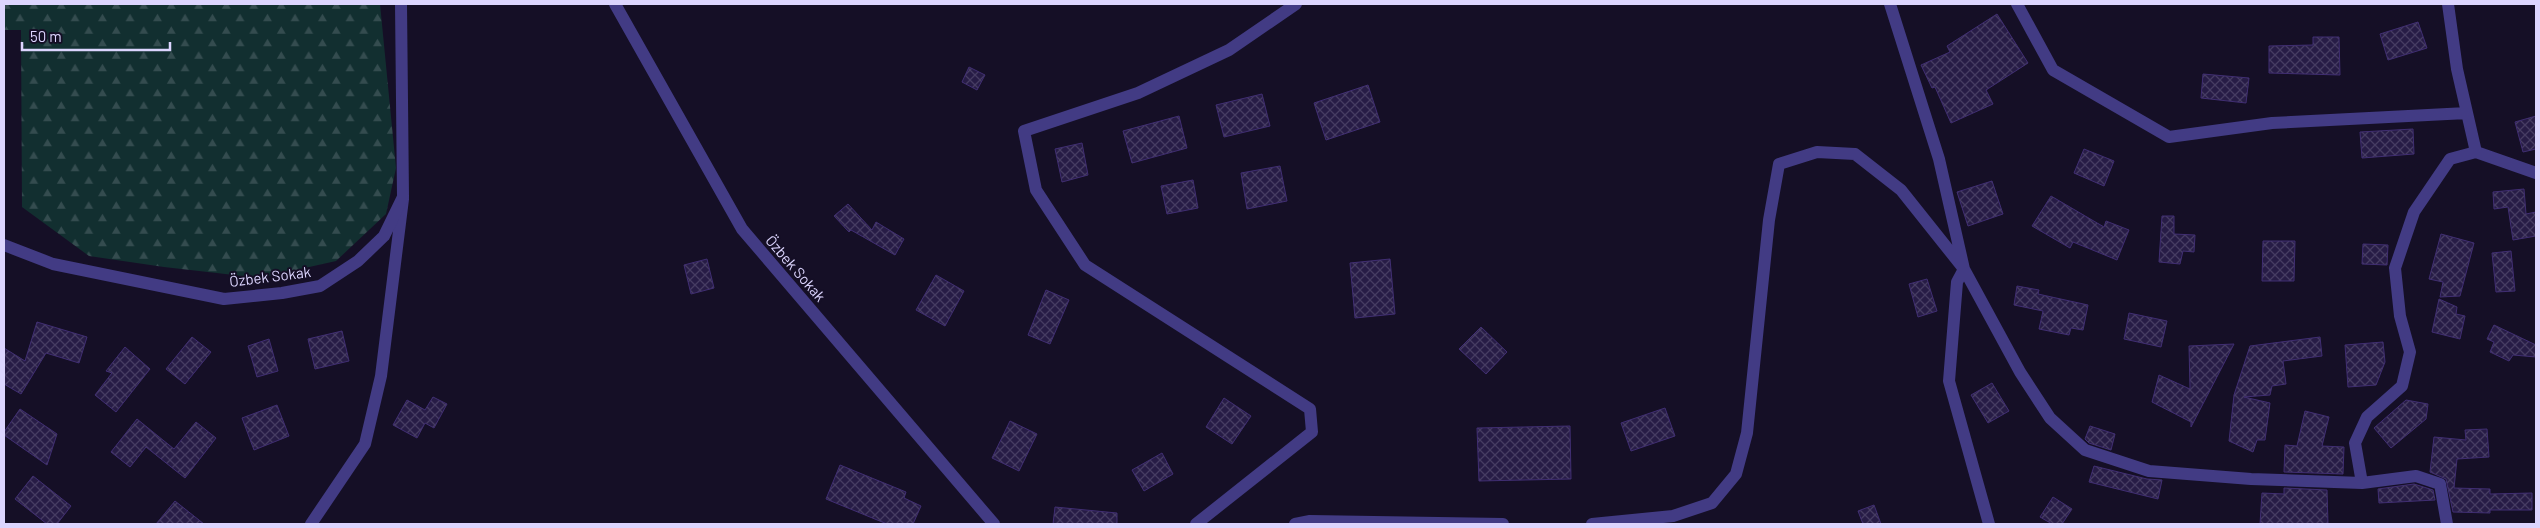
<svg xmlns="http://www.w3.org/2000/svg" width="2540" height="528" viewBox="0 0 2540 528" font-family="Barlow,sans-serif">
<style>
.forest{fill:url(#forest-firs)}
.building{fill:url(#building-cross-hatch);stroke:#402e72}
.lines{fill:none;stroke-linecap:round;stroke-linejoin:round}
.minor{stroke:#423b84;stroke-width:12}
.tertiary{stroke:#423b84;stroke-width:12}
.labels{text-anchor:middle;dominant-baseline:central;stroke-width:4;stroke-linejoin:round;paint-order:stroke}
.street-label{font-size:15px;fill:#dcd5fe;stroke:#150f26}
</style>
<defs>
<pattern id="forest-firs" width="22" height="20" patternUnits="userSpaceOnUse" patternTransform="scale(1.25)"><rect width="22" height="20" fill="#122f30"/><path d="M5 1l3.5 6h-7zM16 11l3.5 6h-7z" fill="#344c4f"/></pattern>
<pattern id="building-cross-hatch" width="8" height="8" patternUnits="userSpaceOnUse" patternTransform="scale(1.25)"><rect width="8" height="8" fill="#271c46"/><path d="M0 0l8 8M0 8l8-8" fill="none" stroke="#463c62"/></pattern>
</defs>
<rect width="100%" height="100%" fill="#150f26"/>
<path class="forest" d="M4 4H380L396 168 386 214 336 261 260 278 164 267 89 256 22 207 21 30H4Z"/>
<path class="building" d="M1997 14 2028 63 1986 90 1993 104 1951 123 1935 87 1932 88 1921 65 1950 52 1947 46Z
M2418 22 2427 48 2388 60 2380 34Z
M2313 37H2339L2340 75 2269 73V46L2313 45Z
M969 67 985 75 977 90 962 82Z
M2203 74 2249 78 2246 103 2201 98Z
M1368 85 1380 122 1326 140 1314 103Z
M1262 94 1270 126 1224 137 1216 105Z
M1179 116 1187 148 1132 163 1123 131Z
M2536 116V149L2523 152 2515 122Z
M2413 129 2414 154 2362 158 2360 132Z
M1082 143 1088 175 1062 182 1055 149Z
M2084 149 2114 161 2104 186 2074 173Z
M1280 166 1287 201 1247 209 1241 173Z
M1193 180 1198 208 1167 214 1161 186Z
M1992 181 2003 214 1968 226 1957 192Z
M2524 189 2526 214 2536 212V236L2513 240 2508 207 2494 209 2493 192Z
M2051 196 2104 227 2106 221 2129 230 2117 260 2073 242 2070 248 2032 226Z
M848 204 872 230 876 222 904 239 895 255 851 230 849 232 834 216Z
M2162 216H2174V234L2195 235 2194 252 2183 251 2180 264 2159 262Z
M2441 234 2474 243 2460 296 2440 297 2443 282 2429 279Z
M2263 241H2295L2294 281H2262Z
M2363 244 2388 245 2387 265 2362 264Z
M2511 251 2515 291 2496 292 2492 253Z
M707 259 714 288 691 294 684 265Z
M1390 259 1395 314 1355 318 1350 263Z
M936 275 964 291 945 326 916 310Z
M1927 279 1937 311 1918 317 1909 284Z
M2017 286 2039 290 2038 294 2088 305 2083 330 2071 328 2069 335 2039 329 2043 311 2014 305Z
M1046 290 1069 300 1050 344 1028 335Z
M2439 299 2457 307 2456 314 2465 316 2460 339 2432 332Z
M2129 313 2167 321 2161 347 2124 339Z
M37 322 87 337 79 363 46 353 21 394 4 384V348L25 361Z
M2494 325 2536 345V357L2513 355 2509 361 2490 352 2494 342 2487 339Z
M1481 327 1507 352 1486 374 1459 349Z
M342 331 349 361 315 369 308 339Z
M192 337 211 352 185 384 166 369Z
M2320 337 2322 356 2283 361 2286 384 2272 386 2270 395 2244 397 2270 403 2265 440H2257L2253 452 2229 441 2234 395 2250 346Z
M269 339 278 371 257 377 248 346Z
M2383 342 2385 362 2376 385 2348 387 2345 345Z
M2234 344 2191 427V422L2152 402 2159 375 2190 389 2189 346Z
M125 347 150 369 116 412 95 395 112 373 106 371Z
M1992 383 2009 411 1988 423 1971 395Z
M433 397 447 404 434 428 425 423 417 438 393 425 407 400 425 410Z
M1224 398 1251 416 1232 444 1206 427Z
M2406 400 2428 404 2426 419 2391 448 2374 428Z
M277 405 289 436 254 450 242 418Z
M1665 408 1675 436 1631 451 1621 423Z
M20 409 57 434 47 465 4 435V432Z
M2305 411 2329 417 2322 446 2344 447 2343 474 2284 472 2285 445 2297 446Z
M137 419 174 449 196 422 216 438 185 478 146 447 130 467 111 452Z
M1010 421 1037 434 1019 471 992 458Z
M1570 426 1571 479 1479 481 1477 428Z
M2090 426 2115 434 2111 450 2089 443 2085 439Z
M2487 429 2489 457 2457 459 2454 488 2490 489V494L2532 493V510H2490V513L2453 512 2446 479 2430 472 2434 437 2466 440 2465 430Z
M1162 453 1173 474 1144 491 1132 470Z
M840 465 906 492 904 498 921 506 913 524H887L826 499Z
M2094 466 2147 479 2162 480 2158 499 2089 482Z
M33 476 71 506 57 524H47L15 499Z
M2414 484 2433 490 2435 500 2379 503 2378 489Z
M2284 488 2327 490 2328 524H2260L2262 493 2284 494Z
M2053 497 2072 509 2062 524H2052L2040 517Z
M175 501 204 524H156Z
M1874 505 1881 524H1863L1858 511Z
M1055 507 1117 513V524H1053Z"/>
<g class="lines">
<path class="minor" d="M1890 4 1939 159 1964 269 1957 282 1949 381 1989 524
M2017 4 2053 70 2169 137 2272 123 2467 113
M2448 4 2457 69 2476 152
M2362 483 2416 476 2440 484 2447 524
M311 524 365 444 381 376 403 199
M1196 524 1312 432 1310 409 1085 265 1036 190 1024 131 1138 93 1229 50 1296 4
M1295 524 1310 521 1503 524
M1592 524 1673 516 1712 503 1736 474 1747 433 1769 220 1779 164 1817 152 1855 154 1901 190 1964 269 2020 372 2050 418 2085 450 2149 471 2251 479 2362 483 2355 443 2367 417 2402 386 2410 352 2400 316 2395 268 2414 212 2450 159 2476 152 2536 173"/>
<path class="tertiary" d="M615 4 742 229 994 524
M4 245 53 264 224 299 282 293 320 286 358 261 384 236 403 197 401 4"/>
</g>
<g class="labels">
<g class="street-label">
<text transform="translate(796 268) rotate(49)">Özbek Sokak</text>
<text transform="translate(270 276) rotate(-7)">Özbek Sokak</text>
</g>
</g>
<rect width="2540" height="528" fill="none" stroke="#dcd5fe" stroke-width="10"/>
<path d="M22 42v8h148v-8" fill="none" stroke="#dcd5fe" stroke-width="2.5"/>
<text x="30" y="42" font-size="15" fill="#dcd5fe" stroke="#150f26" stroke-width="4" paint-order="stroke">50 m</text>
</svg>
